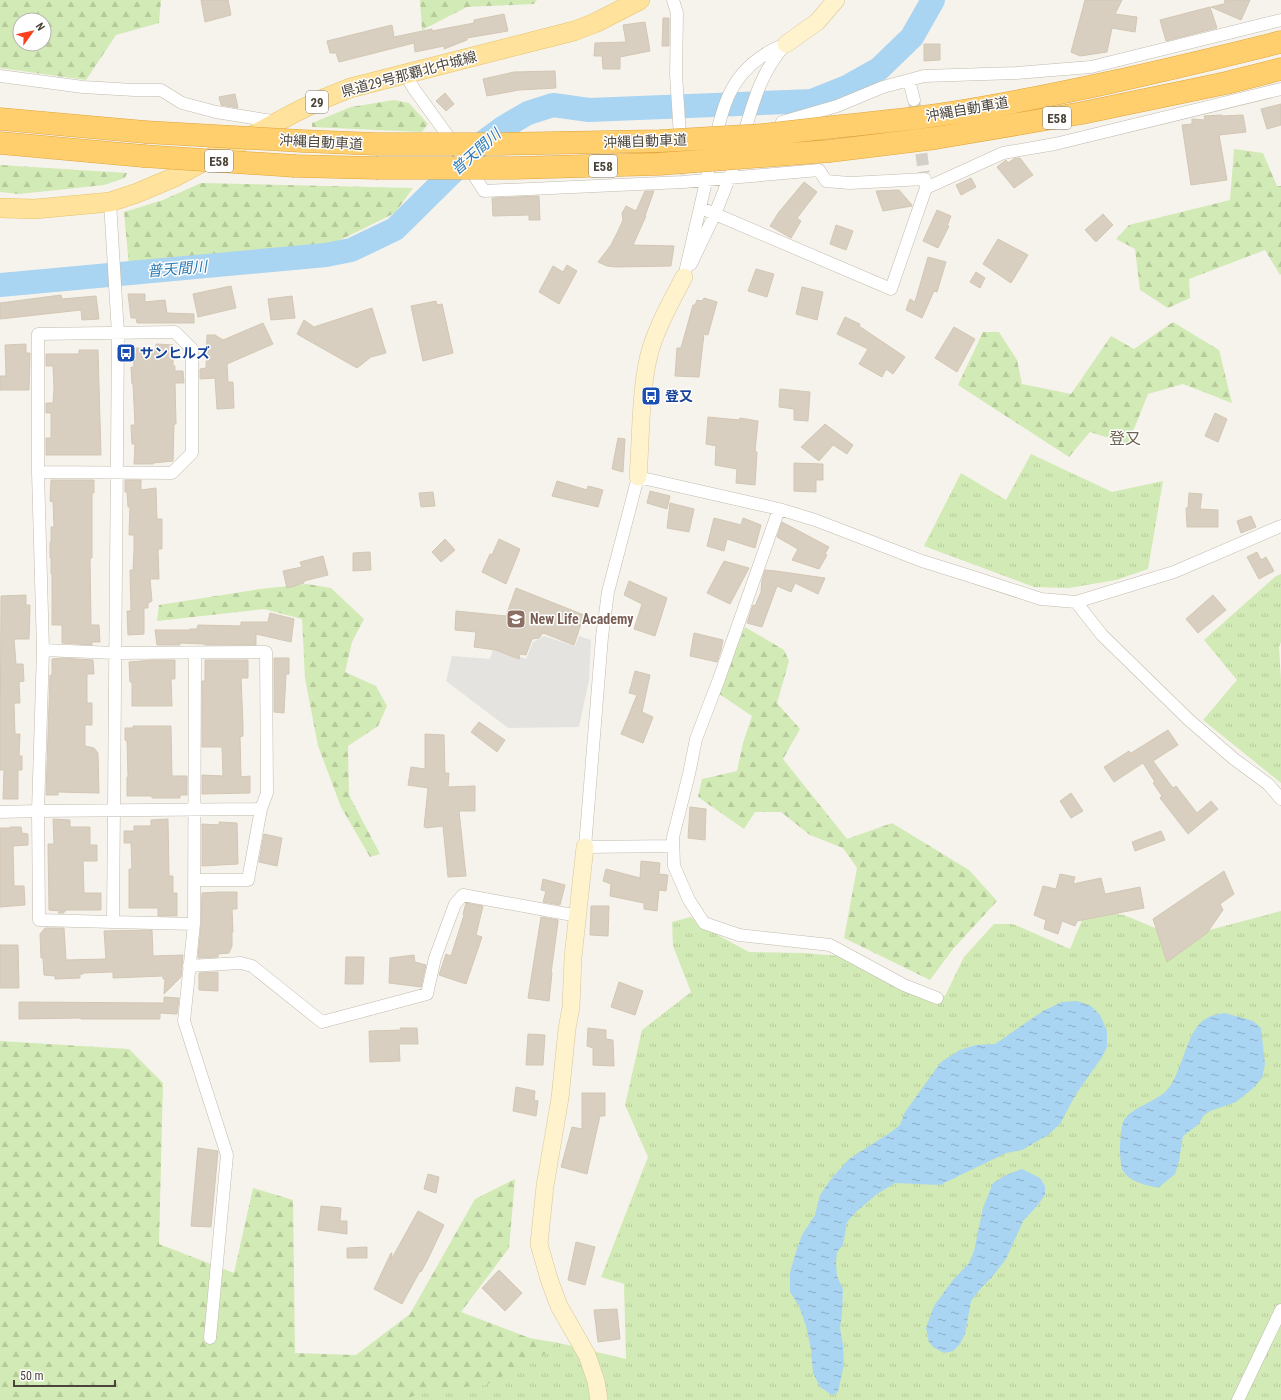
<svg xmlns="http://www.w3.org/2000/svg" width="1281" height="1400" viewBox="0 0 1281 1400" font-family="'Roboto Condensed','Noto Sans JP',sans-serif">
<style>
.grass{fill:url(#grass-tufts)}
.forest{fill:url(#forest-firs);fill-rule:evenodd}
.parking{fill:#e5e3e0}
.water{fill:url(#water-ripples)}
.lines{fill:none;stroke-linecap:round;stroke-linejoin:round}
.river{stroke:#a9d4f2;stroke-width:24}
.building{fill:#d8cfc1;stroke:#d3c7b4}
.street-tunnel{stroke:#d4d0c8;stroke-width:12;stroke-dasharray:12 6;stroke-linecap:butt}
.street-casing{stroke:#c2bbae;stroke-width:13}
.secondary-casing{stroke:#d6c79b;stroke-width:18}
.primary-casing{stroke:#e6c16a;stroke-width:20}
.highway-casing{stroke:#e0a43c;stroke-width:23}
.street{stroke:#fff;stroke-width:12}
.secondary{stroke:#fff3cd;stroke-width:17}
.primary{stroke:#ffe39c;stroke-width:19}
.highway{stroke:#ffcf6e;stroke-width:22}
.highway-bridge-casing{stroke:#e0a43c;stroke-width:23;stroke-linecap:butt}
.highway-bridge{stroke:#ffcf6e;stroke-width:22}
.labels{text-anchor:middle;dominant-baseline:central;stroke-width:3;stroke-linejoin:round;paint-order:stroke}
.shield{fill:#fff;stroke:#817c74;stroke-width:1}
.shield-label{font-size:13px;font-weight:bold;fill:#4b4439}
.street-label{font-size:14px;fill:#4b4439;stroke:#fff}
.transit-label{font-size:14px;font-weight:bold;fill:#164399;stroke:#fff;text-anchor:start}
.education-label{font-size:14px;font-weight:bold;fill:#785e54;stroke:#fff;text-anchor:start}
.water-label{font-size:15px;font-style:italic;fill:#2e7ab2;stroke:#fff}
.quarter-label{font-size:16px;fill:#6e6250;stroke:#fff}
</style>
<defs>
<pattern id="grass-tufts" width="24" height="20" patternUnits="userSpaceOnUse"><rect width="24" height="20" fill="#d2eab5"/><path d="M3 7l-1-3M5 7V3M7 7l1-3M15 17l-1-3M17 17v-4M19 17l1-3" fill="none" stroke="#b6ca9c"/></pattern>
<pattern id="forest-firs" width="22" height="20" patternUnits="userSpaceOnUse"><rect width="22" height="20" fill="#d2eab5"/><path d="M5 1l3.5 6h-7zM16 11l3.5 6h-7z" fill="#b6ca9c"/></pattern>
<pattern id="water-ripples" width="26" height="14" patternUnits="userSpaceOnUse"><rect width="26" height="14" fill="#a9d4f2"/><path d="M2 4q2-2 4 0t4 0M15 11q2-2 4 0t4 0" fill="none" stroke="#8caec5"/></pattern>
</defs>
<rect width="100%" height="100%" fill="#f6f3ec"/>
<path class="grass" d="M1031 454 1112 492 1163 481 1148 569 1116 580 1069 588 1034 587 924 546 961 473 1006 500Z
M1281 574V642L1279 647 1281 680V783L1203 720 1237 680 1204 640 1276 576Z
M1086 911 1124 915 1179 938 1281 911V1400H328L499 1333 559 1343 626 1359 624 1284 601 1277 648 1157 625 1105 642 1030 691 992 673 946 672 922 691 917 705 928 749 952 802 953 852 957 945 996 964 957 994 924H1013L1070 949Z"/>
<path class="forest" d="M0 0H161L159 23 116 35 86 80 0 68ZM20 20H44V44H20Z
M420 0H537L534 4 467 7 422 30Z
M394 100 409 103 428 124 422 132 312 127V123L351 107Z
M1234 149 1263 153 1277 186H1281V274L1280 275 1265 250 1189 279 1190 298 1168 308 1140 290 1135 249 1116 239 1129 225 1230 200Z
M0 165 127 173 125 178 104 185 19 194 0 192Z
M201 183 413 188 395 213 322 249 129 266 124 212 163 200Z
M1173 322 1219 350 1232 403 1183 384 1148 394 1128 444 1090 432 1069 457 958 385 983 332H999L1017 360 1022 384 1071 394 1111 336 1134 349Z
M307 584 331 588 364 619 352 642 345 672 376 686 387 706 378 726 348 746 349 795 380 854 370 857 341 807 318 746 305 678 302 619 264 609 157 621 159 605 260 589Z
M745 627 784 650 789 661 777 703 800 729 783 759 847 839 892 823 969 870 997 901 953 949 930 980 844 938 857 868 843 848 810 835 781 812H755L744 829 698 797 702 779 737 771 743 743 752 716 718 693Z
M0 1041 129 1049 163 1083 159 1244 234 1273 253 1188 293 1200 295 1353 356 1355 410 1314 475 1199 515 1179 509 1248 461 1312 556 1348 486 1385 431 1390 402 1400H0Z"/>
<path class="parking" d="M544 636 575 646 579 636 591 640 589 680 579 727 508 728 446 681 452 656 490 659 494 646 526 659 533 642Z"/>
<path class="water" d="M1077 1001 1091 1006 1100 1015 1107 1031V1047L1102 1057 1076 1094 1060 1124 1048 1135 1022 1150 1006 1153 940 1185 895 1183 877 1194 857 1211 847 1222 843 1245 837 1252 836 1263 837 1276 843 1289 842 1314 840 1328 843 1345 844 1364 838 1392 832 1395 820 1387 813 1373 811 1349 806 1326 799 1306 790 1292V1272L795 1255 802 1235 815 1215 820 1195 831 1179 849 1159 891 1132 900 1125 905 1112 941 1062 960 1050 976 1045 995 1044 1043 1011 1062 1002Z
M1225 1013 1253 1021 1261 1028 1265 1064 1262 1078 1252 1089 1236 1102 1210 1111 1203 1116 1199 1124 1183 1136 1179 1161 1175 1174 1158 1188C1146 1185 1130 1182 1123 1171 1120 1166 1120 1151 1120 1144 1121 1138 1121 1125 1124 1120 1131 1108 1155 1102 1166 1091 1184 1072 1185 1030 1207 1018 1212 1015 1219 1014 1225 1013Z
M1022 1169 1040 1178 1045 1186V1195L1037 1206 1023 1221 1006 1259 992 1277 981 1288 971 1301 965 1334 960 1344 953 1351 944 1353 933 1347 929 1342 926 1328 934 1306 953 1280 969 1263 974 1251 983 1208 993 1183 1006 1175Z"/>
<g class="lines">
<path class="river" d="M0 285 326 255 351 250 395 229 481 144 504 127 528 113 553 105 589 110 812 101 847 87 879 69 912 37 933 0"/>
</g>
<path class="building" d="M201 0H228L231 15 205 22Z
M1085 0H1122L1115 14 1137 17 1135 32 1112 28 1107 52 1080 56 1071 52Z
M1225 0H1250L1241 20 1211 7 1224 4Z
M1210 7 1217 28 1166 41 1160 20Z
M504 14 508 31 467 38V40L444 49V46L415 52 414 43 339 62 336 53H330L327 41 392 25 394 37 432 29V31L474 23V20Z
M663 18H669V46H662Z
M645 22 650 51 620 57V69H603L602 56H594L595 43 626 42 623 25Z
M924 44H940V60L924 61Z
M555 71 556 88 519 90 487 96 483 79 514 72Z
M445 93 454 104 446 111 436 101Z
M235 94 238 108 221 105 219 97Z
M1281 104V125L1267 129 1261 109Z
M1222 115V116L1243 115 1246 132 1219 135 1227 180 1191 185 1182 125 1192 124V119L1205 120 1204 116Z
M1015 158H1020L1033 175 1014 188 997 167 1006 160 1008 163Z
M971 178 976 187 961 195 956 185Z
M804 182 817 192 797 218 801 221 791 238 770 226 779 212Z
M899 190 912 205V206L883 211 876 191Z
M645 191H654L645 216H646L633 245 674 246 671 266 616 267 607 266 598 262 611 245 619 229 623 220 622 213 626 206 636 211Z
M539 196 540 220H529V215L493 216 492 198Z
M937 210 951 216 947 226H949L938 248 923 241Z
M1103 214 1113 225 1096 242 1085 230Z
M836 225 853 231 846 250 830 244Z
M998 239 1028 255 1011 283 983 264Z
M928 257 946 262 937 292 934 291 922 318 906 310 910 299 915 302Z
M567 265 577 271 559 304 539 292 553 266 563 272Z
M756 269 774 274 767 297 748 291Z
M976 272 985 278 980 288 970 282Z
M231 286 236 308 198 317 193 294Z
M802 287 823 292 817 320 796 314Z
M128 294H145V302L165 300 167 313 194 314V323H137L136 318H131Z
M61 295 62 299 96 296 99 319 82 320 81 310 0 319V303Z
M292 296 295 318 271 320 268 299Z
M704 298 717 302 708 335 704 334 699 377 675 376 677 348H681L693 305H695L697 300 702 301Z
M436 301 437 305 442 304 453 353 423 361 411 306Z
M372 308 386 353 371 357 357 368 297 334 304 320 314 327Z
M845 317 860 324 859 326 905 357 893 374 886 369 882 377 859 364 868 349 837 334Z
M263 323 273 344 227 364 228 382H233L234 408 217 409 215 378 200 379V369L206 368 207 335H215L223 340Z
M954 327 975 339 957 372 935 358Z
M26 344V353H30L29 390H0V376H6L5 345Z
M156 344 173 345V366H175V371H183L184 383H175L176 424H174L173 461 153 463V464H134L135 444H132L131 425H135L133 384H132L131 367H134L133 354H137L136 348 156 349Z
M79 350H98L101 455H46V438H51V413H46V403H53L54 389 53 366H46V354H79Z
M780 389 810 392 808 421 794 420V409L779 407Z
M1215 413 1227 419 1218 442 1205 436Z
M708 417 739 420 740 418 758 421 755 451 757 452 755 485 736 483 737 469 715 465 716 446 706 444Z
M825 424 853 445 847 454 833 445 819 461 801 447Z
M618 438 625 439 623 472 612 469Z
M794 463 823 464V480H816V492L794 491Z
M51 480H94V493H92V558H90L91 625H99L100 642H92V645L62 643V625H52V574H51V558H50V542H51V527H54L53 502 50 501Z
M125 480H141V490L156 488 157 519H162V549H158L159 579H150L152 601 148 603V608H144V634L128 635 127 611H131L130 570H133L134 550V535H129L130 507H128L127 492H125Z
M557 481 587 490 588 486 603 490 598 507 552 496Z
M650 491 670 496 667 509 647 503Z
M433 492 435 506 421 507 419 493Z
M1189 493 1202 494 1200 509 1218 510V527H1187L1186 508H1188Z
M670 503 694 509 689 532 667 528Z
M1251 516 1256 527 1241 533 1237 521Z
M714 518 741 525 743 518 761 525 755 548 727 539 724 551 707 546Z
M782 522 829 547 825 554 827 555 819 569 792 560 798 549 777 537Z
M445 539 455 550 441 562 432 552Z
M499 539 520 549 506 584 482 572 490 554 492 555Z
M370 552 371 570 353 571V553Z
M1257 552 1261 560 1266 557 1274 571 1259 579 1247 557Z
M323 556 328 575 304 581V583L287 588 283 571 302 567 300 562Z
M724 561 749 568 730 604 707 593Z
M765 570 776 571 825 578 818 594 795 583 791 592 777 586 762 627 747 623 753 605 755 606 761 592 762 580Z
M629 581 667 598 655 636 634 629 642 604 624 595Z
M516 588 584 615 574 645 543 633 539 638 532 639 526 655 520 654 519 659 496 650 474 647 476 632 455 630 456 611 506 616Z
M26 595V605H30L29 639H14L16 664H23L24 681 19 682 20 703H14L15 734H20L19 756H22V770H18V799H3L4 770H0L1 596Z
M1213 595 1226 610 1198 633 1186 619Z
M270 613 294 619 291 642 256 634V645H205V644L180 643V645H157L155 630H190V629H197L198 625 241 626V622H268Z
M694 633 723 640 721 650 717 662 690 656Z
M62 658 93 660 94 674H87V703H92V725H85V746L94 748 98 753 99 793 58 792V795H46L50 675H52V659Z
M274 658H289V674H286L284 713 274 712Z
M153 660H175V679H171L172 706H132V682H130L129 662Z
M205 660H248V678H241L243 725V736L240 737 241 777 250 776V793L202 794V775L223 776 222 747H202V681H205Z
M635 671 650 675 642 712 653 717 643 743 621 734 637 695 629 693Z
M479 722 505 740 497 752 471 732Z
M133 726H171L172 776H187V795H180V798H152V796H127V777H128L127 741 125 740V728H133Z
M1168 730 1178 745 1153 761 1173 788 1176 786 1197 813 1211 801 1218 809 1188 834 1160 798 1162 796 1153 783 1155 782 1143 763 1114 782 1104 767 1129 751 1131 753Z
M425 734 444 735 445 773H449L448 787 475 786V811H459L466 876 448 877 443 826 426 828V827H424L428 788 408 785 411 767 425 769Z
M1071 793 1083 811 1071 818 1060 801Z
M690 807 706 809 705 840 688 838Z
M53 819 70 820V827H90V845H97V861H83L84 893H101V910H66V911H64V913H58L60 911 49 910 48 844H54Z
M168 819 169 876H173V893H177V916H158V908H129V869H132L131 843H124V831H134V826H151V820Z
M219 822 237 823 238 864 202 866V824L219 825Z
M10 827H21L22 833 28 834V845L13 846 14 886H24L25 905 0 907V828H10Z
M1161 831 1165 840 1135 851 1132 842Z
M264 834 282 838 277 866 259 862Z
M641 861 660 863 659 874 668 875 666 891 659 890 657 911 644 909V903L610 896 611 884 603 881 606 869 640 878Z
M1224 871 1234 894 1220 904 1223 910 1207 933 1167 962 1153 919Z
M1060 874 1075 877 1073 884 1101 878 1105 894 1140 887 1144 908 1077 921 1075 926 1062 921 1058 934 1044 929 1046 920 1034 915 1043 886 1056 889Z
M543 879 565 885 560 905 543 902 546 891 541 890Z
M219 892H237V909H232L233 932H232V946L229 953 218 954V957L198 958 201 925 202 893Z
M466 903 483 906 476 935 482 937 466 984 439 975 446 954 451 956 464 915 463 914Z
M591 906H609L608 936 590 935Z
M541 917 558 920V922L551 973H552L549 1001 528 998Z
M45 928H64L66 960 106 959 104 931 152 930 153 956 183 955 181 977 164 994 165 979H163V976L113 978V972L83 973V974H80V978L55 979V976L44 975 43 958H41L40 934Z
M0 945H18L19 988H0Z
M414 955 415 962 426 965 421 987 389 983 390 958Z
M346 957H364L363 984H345Z
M218 972V991L199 990V973Z
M619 982 643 991 635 1015 611 1007Z
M164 997 179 998 177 1014 160 1013V1019H81V1018L19 1019V1002L164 1003Z
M400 1028H417L418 1044H399L400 1061 370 1062 369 1031 401 1030Z
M588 1028 606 1030V1039L613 1040 614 1066 593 1065V1048L587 1046Z
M528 1034 545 1035 543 1065H526Z
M516 1087 535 1091 534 1100 538 1101 536 1116 513 1111Z
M582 1093H605V1116H600L587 1174 561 1167 572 1127 582 1129Z
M198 1148 218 1151 211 1227 191 1226Z
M428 1174 439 1177 436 1193 424 1189Z
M321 1206 341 1208 340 1221H347V1234L318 1230Z
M418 1211 444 1225 427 1261 421 1272 420 1271 402 1304 374 1289 391 1253H392L391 1260Z
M576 1242 595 1247 585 1285 568 1280Z
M367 1247V1258H347V1248Z
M499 1270 522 1293 505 1311 482 1288Z
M617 1309 620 1339 598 1342 594 1310Z"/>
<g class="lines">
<path class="street-tunnel" d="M914 100 924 173"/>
<g class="street-casing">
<path id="street" d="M673 0 677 13 676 74 682 168
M406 75 414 89 456 147 484 191 683 182 819 170 826 181 850 183 925 179
M0 76 83 87 134 90H161L182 103 216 112 278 122
M909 80 914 100
M782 122 837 106 883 87 924 76 1016 73 1091 67 1281 20
M742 140C753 105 759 75 784 46
M715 141C723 105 731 76 764 55 770 50 779 47 786 44
M926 188 1003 153 1055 144 1281 89
M110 202 118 334 113 922 194 924 184 1021 227 1155 210 1338
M701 208 891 289 926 188 925 180
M691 264 715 214 732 171
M684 277 708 173
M38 472 172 473 192 453V349L175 332 38 334V472L43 650 38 811 39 920 113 922
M779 509 719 679 696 739 689 774 673 837 674 866 689 900 704 923 739 935 830 945 904 985 937 998
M1076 602 1102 635 1189 720 1234 759 1268 784 1281 799
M43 650 115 653 266 652 267 793 261 809 248 880H194
M0 812 38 811 261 809
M673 846 585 847 602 637 608 592 638 477 779 509 815 520 922 561 970 576 1041 599 1076 602 1174 572 1281 526
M194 924 195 653
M189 966 241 963 252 966 322 1022 427 994 435 958 455 904 463 895 578 916
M1238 1400 1281 1310"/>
</g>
<g class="secondary-casing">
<path id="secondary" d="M786 44 817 22 836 0
M638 477C641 439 640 392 649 355 656 328 671 302 684 277
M585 847 573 957 571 1007 567 1029 560 1098 545 1186 539 1244 549 1279 559 1306 587 1355 596 1381 599 1400"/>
</g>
<g class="primary-casing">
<path id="primary" d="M0 208 35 209 110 202 137 193 175 177 296 112 323 99 350 88 574 31 595 23 640 0"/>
</g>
<g class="highway-casing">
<path id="highway" d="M0 119 145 132
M833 127C868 123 904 120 938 115 1054 97 1168 70 1281 42
M0 143 143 156
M830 151 936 138 1082 113 1226 83 1281 69
M295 166 376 168"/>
</g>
<use href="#street" class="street"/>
<use href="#secondary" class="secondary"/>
<use href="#primary" class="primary"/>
<use href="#highway" class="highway"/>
<g class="highway-bridge-casing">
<path id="highway-bridge" d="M145 132 302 141 376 144H501L660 141 762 135 833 127
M143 156 295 166
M376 168H514L659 164 830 151"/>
</g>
<use href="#highway-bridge" class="highway-bridge"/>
</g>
<defs>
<g id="bus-square" transform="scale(1)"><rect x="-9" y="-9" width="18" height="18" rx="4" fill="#1a4fb4" stroke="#fff"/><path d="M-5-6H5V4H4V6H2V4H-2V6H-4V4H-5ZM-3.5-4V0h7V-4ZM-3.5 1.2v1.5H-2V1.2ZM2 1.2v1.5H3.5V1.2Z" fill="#fff"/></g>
<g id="school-square" transform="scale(1)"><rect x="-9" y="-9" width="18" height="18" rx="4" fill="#8d6e63" stroke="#fff"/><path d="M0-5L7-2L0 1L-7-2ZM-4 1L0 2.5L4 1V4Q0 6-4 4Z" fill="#fff"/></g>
</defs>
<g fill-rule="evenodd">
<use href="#bus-square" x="126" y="353"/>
<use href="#bus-square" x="651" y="396"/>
<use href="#school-square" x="516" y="619"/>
</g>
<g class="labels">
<g class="shield">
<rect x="306" y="91" width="22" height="22" rx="3"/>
<rect x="1043" y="107" width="28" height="22" rx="3"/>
<rect x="205" y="150" width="28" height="22" rx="3"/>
<rect x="589" y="155" width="28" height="22" rx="3"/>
</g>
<g class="shield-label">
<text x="317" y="102">29</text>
<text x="1057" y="118">E58</text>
<text x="219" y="161">E58</text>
<text x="603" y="166">E58</text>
</g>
<g class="street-label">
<text transform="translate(409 74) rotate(-15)">県道29号那覇北中城線</text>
<text transform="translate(967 109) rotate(-10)">沖縄自動車道</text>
<text transform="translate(645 141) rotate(-2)">沖縄自動車道</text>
<text transform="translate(321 142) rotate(3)">沖縄自動車道</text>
</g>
<g class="transit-label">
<text x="140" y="353">サンヒルズ</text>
<text x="665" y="396">登又</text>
</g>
<g class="education-label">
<text x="530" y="619">New Life Academy</text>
</g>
<g class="water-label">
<text transform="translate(476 152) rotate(-42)">普天間川</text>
<text transform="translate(177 269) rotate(-5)">普天間川</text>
</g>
<g class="quarter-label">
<text x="1125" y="438">登又</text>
</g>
</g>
<g transform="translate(32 32) rotate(57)"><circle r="19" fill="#ffffff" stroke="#b7b4b0"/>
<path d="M0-3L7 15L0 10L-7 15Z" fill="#fc3f1d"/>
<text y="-6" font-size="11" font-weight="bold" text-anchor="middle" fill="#4b4439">N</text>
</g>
<path d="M14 1380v6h101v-6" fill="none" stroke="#4b4439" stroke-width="2"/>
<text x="20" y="1380" font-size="12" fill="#4b4439" stroke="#ffffff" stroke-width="3" paint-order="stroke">50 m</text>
</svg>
